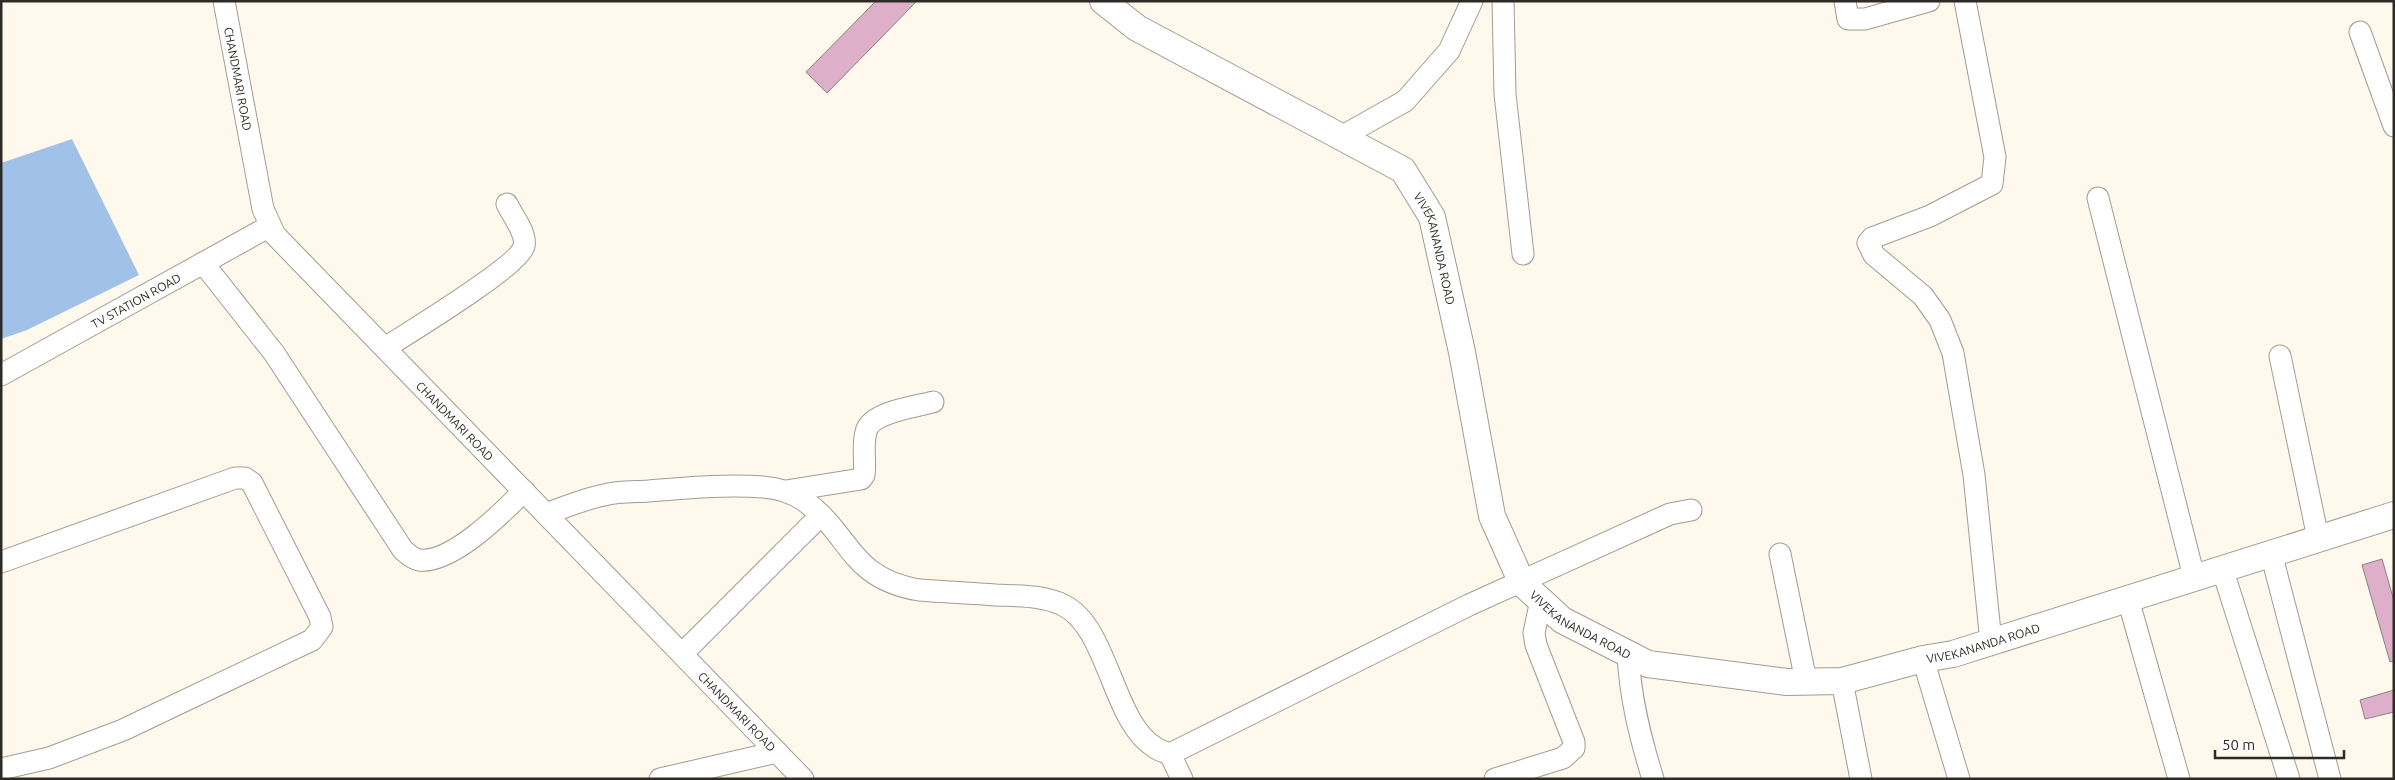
<svg xmlns="http://www.w3.org/2000/svg" width="2395" height="780" viewBox="0 0 2395 780" font-family="Ubuntu,sans-serif">
<style>
.water{fill:#a1c2e8}
.building{fill:#deafc9;stroke:#8d8087}
.lines{fill:none;stroke-linecap:round;stroke-linejoin:round}
.minor-casing{stroke:#a39c90;stroke-width:23}
.major-casing{stroke:#a39c90;stroke-width:28}
.minor{stroke:#fff;stroke-width:21}
.major{stroke:#fff;stroke-width:26}
.labels{text-anchor:middle;dominant-baseline:central;stroke-width:4.5;stroke-linejoin:round;paint-order:stroke}
.street-label{font-size:12px;fill:#2e2b26;stroke:#fff}
</style>
<rect width="100%" height="100%" fill="#fef8ed"/>
<path class="water" d="M72 139 139 275 27 330 1 339V163Z"/>
<path class="building" d="M876 1H917L827 93 806 72Z
M2382 559 2394 601V661L2390 662 2362 565Z
M2394 690V712L2365 719 2360 700Z"/>
<g class="lines">
<g class="minor-casing">
<g id="minor">
<path id="s1" d="M224 1 263 209 275 235 803 779"/>
<path d="M1503 1 1505 94 1523 254"/>
<path d="M1845 1 1848 19H1865L1929 1"/>
<path d="M1965 1 1995 157 1992 184 1930 216 1872 238 1868 243 1874 255 1923 296 1940 320 1953 353 1974 475 1991 642"/>
<path d="M2360 32 2394 126"/>
<path d="M1341 137 1405 101 1449 51 1472 1"/>
<path d="M2098 198 2194 577"/>
<path d="M203 263 274 353 403 550C408 554 412 559 419 560 452 564 503 512 524 491"/>
<path d="M385 348C408 333 519 266 524 246 527 233 512 215 507 204"/>
<path d="M2280 356 2318 538"/>
<path id="s2" d="M1 375 270 226"/>
<path d="M786 491 861 479 864 475C866 461 862 446 866 432 870 412 915 407 933 402"/>
<path d="M546 514C565 507 584 499 604 495 618 491 635 492 649 491 686 488 726 484 763 487 777 488 794 493 806 502 852 536 849 578 919 590 945 592 970 593 996 595 1018 596 1043 595 1063 605 1109 627 1112 723 1156 748 1160 751 1165 752 1170 754L1469 605 1670 514 1691 510"/>
<path d="M2271 553 2330 779"/>
<path d="M1780 554 1806 681"/>
<path d="M1 562 235 478H245L252 483 320 617 322 627 312 640 123 730 49 758 1 769"/>
<path d="M2222 568 2289 779"/>
<path d="M2128 599 2179 779"/>
<path d="M683 653 821 515"/>
<path d="M1628 654C1630 697 1640 737 1653 779"/>
<path d="M1923 659 1959 779"/>
<path d="M1842 681 1861 779"/>
<path d="M1170 754 1182 779"/>
<path d="M660 779 777 752"/>
<path d="M1495 779 1563 758 1574 748V742L1536 645 1534 633 1541 600"/>
</g>
</g>
<g class="major-casing">
<g id="major">
<path id="s3" d="M1103 1 1137 28 1403 170 1432 217 1462 352 1492 516 1522 583 1562 620 1648 664 1787 682 1842 681 1923 659 1953 654 2394 515"/>
</g>
</g>
<use href="#minor" class="minor"/>
<use href="#major" class="major"/>
</g>
<g class="labels">
<g class="street-label">
<text stroke="none"><textPath href="#s1" startOffset="79">CHANDMARI ROAD</textPath></text>
<text stroke="none"><textPath href="#s3" startOffset="431">VIVEKANANDA ROAD</textPath></text>
<text stroke="none"><textPath href="#s2" startOffset="154">TV STATION ROAD</textPath></text>
<text stroke="none"><textPath href="#s1" startOffset="499">CHANDMARI ROAD</textPath></text>
<text stroke="none"><textPath href="#s3" startOffset="851">VIVEKANANDA ROAD</textPath></text>
<text stroke="none"><textPath href="#s3" startOffset="1271">VIVEKANANDA ROAD</textPath></text>
<text stroke="none"><textPath href="#s1" startOffset="904">CHANDMARI ROAD</textPath></text>
</g>
</g>
<rect width="2395" height="780" fill="none" stroke="#2e2b26" stroke-width="5"/>
<path d="M2215 750v8h129v-8" fill="none" stroke="#2e2b26" stroke-width="2.5"/>
<text x="2222" y="750" font-size="15" fill="#2e2b26" stroke="#ffffff" stroke-width="4" paint-order="stroke">50 m</text>
</svg>
